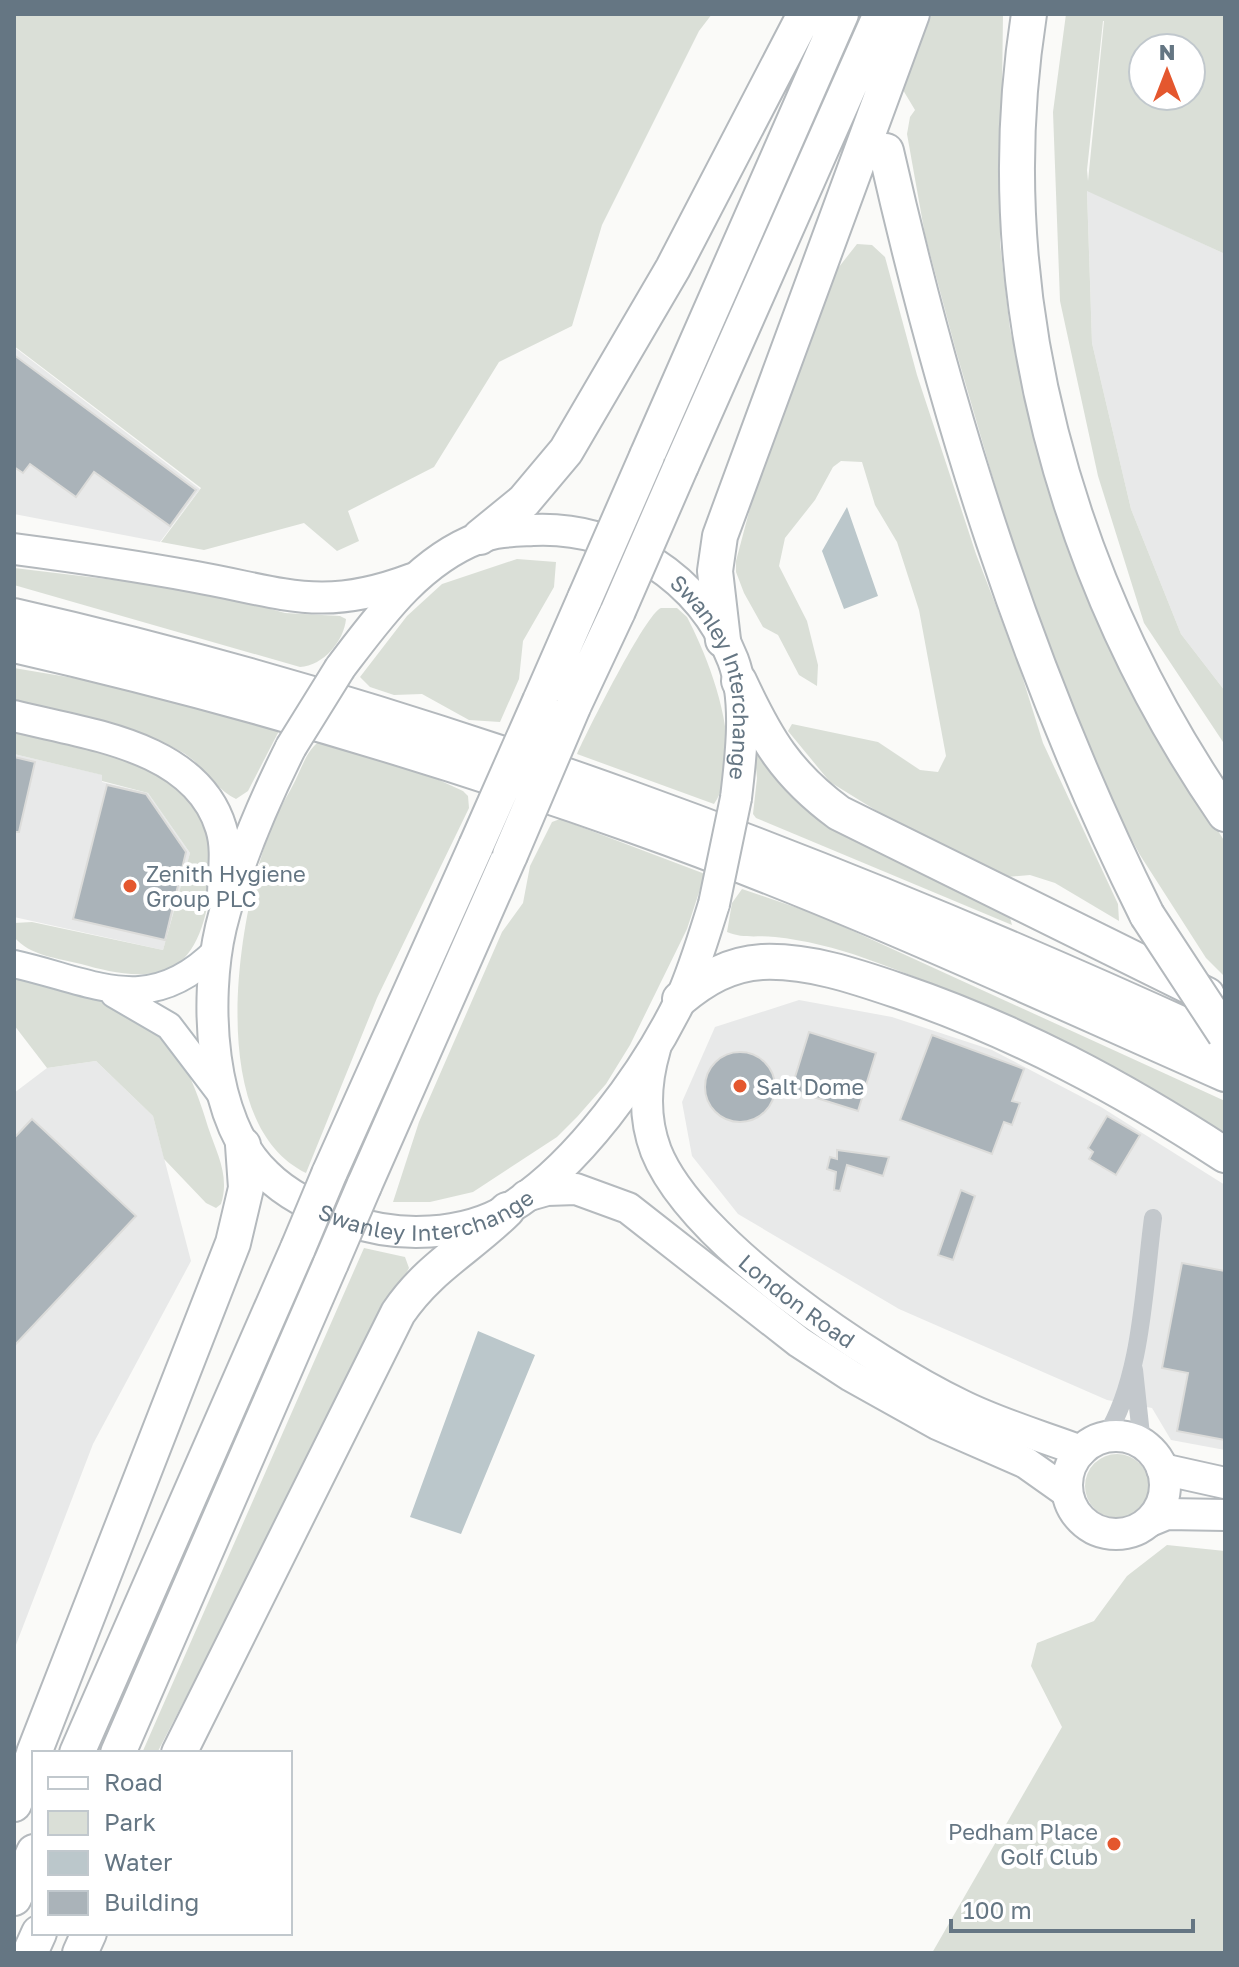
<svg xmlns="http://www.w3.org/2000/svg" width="1239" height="1967" viewBox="0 0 1239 1967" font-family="'Golos Text',sans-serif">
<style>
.built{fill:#e8e9e9}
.green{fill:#dadfd7;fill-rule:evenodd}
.water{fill:#bbc7cb}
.building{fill:#aab3b9;stroke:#dcdcda;stroke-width:2}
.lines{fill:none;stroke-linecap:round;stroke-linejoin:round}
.secondary-casing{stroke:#b3babf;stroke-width:30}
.primary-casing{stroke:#b5babe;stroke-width:34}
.trunk-casing{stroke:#b4b9bd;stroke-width:34}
.motorway-casing{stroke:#b4b9bd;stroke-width:38}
.minor{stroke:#c3c8cc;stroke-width:18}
.secondary{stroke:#fff;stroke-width:26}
.primary{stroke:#fff;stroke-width:30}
.trunk{stroke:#fff;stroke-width:30}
.motorway{stroke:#fff;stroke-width:34}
.trunk-bridge-casing{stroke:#b4b9bd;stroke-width:34;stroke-linecap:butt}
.motorway-bridge-casing{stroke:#b4b9bd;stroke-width:38;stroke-linecap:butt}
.trunk-bridge{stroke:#fff;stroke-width:30}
.motorway-bridge{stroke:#fff;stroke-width:34}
.poi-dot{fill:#e4572e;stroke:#fff;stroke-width:3}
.labels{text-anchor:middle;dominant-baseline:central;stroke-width:8;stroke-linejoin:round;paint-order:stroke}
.street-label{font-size:22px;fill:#657683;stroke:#fff}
.poi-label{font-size:22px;fill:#657683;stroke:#fff;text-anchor:start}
</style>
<rect width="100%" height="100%" fill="#fafaf8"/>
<path class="built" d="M1087 190 1225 254V691L1181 634 1131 509 1092 343Z
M14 347 200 489 160 542 14 514Z
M14 754 103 775 102 782 148 793 190 853 163 950 14 917Z
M799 1000 892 1017 992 1050 1101 1107 1225 1185V1450L1171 1440 1152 1408 1107 1400 899 1309 738 1214 692 1156 682 1102 715 1027Z
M96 1061 153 1116 191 1261 93 1444 14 1650V1093L47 1068Z"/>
<path class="green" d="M14 14H712L699 31 602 225 572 326 499 362 434 467 348 511 359 541 337 551 304 523 204 550 161 542 201 488 14 346Z
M932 14H1003L1000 243 1010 329 1030 416 1056 507 1102 633 1136 699 1225 842V977L1206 958 1140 855 1101 782 1060 676 1015 554 956 351 925 235 907 134 910 117 915 110 903 90 904 83Z
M1066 14H1225V254L1087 191 1092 343 1131 509 1181 634 1225 691V745L1144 623 1098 476 1060 301 1053 112ZM1103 21H1104L1088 181 1087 170ZM1143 48H1191V96H1143Z
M857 244 872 245 885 257 917 375 976 554 1018 663 1043 743 1118 904 1119 921 1055 883 1030 875 1007 877 898 824 830 782 788 731 792 724 878 742 920 770 938 772 946 756 919 610 897 542 875 505 862 462 841 461 833 467 815 500 785 538 779 566 807 621 818 665 817 686 799 675 778 635 763 627 744 593 736 572V561L758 478 820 309 835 272Z
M517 559 556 562 554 587 523 641 519 679 500 722 469 720 422 694 394 695 370 687 360 677 407 616 442 584Z
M14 568 207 591 285 613 340 616 346 619C344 641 323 666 300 667L14 585Z
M661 608H677L687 617C711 663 747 755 714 804L577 754C587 732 646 613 661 608Z
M14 668 97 682 279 731 248 791 236 799C214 789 203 763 180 751 130 725 69 714 14 701Z
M14 729C71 744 132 753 181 787 223 816 219 938 176 965 148 982 110 972 81 964 58 958 30 956 14 937V923L32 922 163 950 190 853 148 793 102 781V775L14 754Z
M322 740 404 764 463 791 468 796 469 808 377 998 306 1173C203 1123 238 914 271 828 276 813 286 799 293 785 301 771 307 747 322 740Z
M760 753 1009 914 1012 925 756 818 753 814 757 778 755 757Z
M560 819 705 874 687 929 630 1045 606 1084 577 1117 557 1137 473 1192 430 1202H393L419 1122 502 932 523 903 530 866 552 822Z
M742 889 818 915 1225 1101V1135C1110 1063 992 1003 864 958 837 948 804 940 775 937 758 935 743 939 727 932L732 903Z
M14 977C65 989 122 998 163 1033 182 1050 201 1102 208 1127 217 1154 230 1176 221 1204L216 1208 206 1203 164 1159 153 1116 96 1061 47 1068 14 1025Z
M364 1248 405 1257 409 1268 157 1753H142Z
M1085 1486a32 32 0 1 1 64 0a32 32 0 1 1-64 0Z
M1167 1545 1225 1551V1953H932L1062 1727 1031 1666 1037 1643 1094 1621 1127 1576Z"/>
<path class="water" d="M847 507 878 596 844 609 822 551Z
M478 1331 535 1355 461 1534 410 1517Z"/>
<path class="building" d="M14 355 196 490 170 526 94 472 76 497 30 464 23 473 14 467Z
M14 757 35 762 19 832H14Z
M107 785 146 794 186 852 165 940 73 919Z
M809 1032 876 1053 858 1111 791 1090Z
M932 1035 1024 1069 1012 1101 1020 1103 1012 1125 1004 1122 992 1154 900 1120Z
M705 1087a35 35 0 1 1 70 0a35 35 0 1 1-70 0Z
M1107 1116 1140 1135 1116 1175 1089 1159 1093 1152 1088 1148Z
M32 1119 136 1216 14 1346V1138Z
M837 1150 889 1157 883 1176 847 1165 840 1191 834 1190 836 1172 827 1169 830 1157 837 1159Z
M961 1190 975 1196 953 1260 938 1255Z
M1182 1263 1225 1271V1440L1177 1431 1188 1373 1162 1368Z"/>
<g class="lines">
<g class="secondary-casing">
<path id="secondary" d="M14 964C95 982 149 1019 217 950
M114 994 169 1026 223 1097"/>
</g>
<g class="primary-casing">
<g id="primary">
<path id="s1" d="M655 1049C645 1083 643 1117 656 1151 692 1242 874 1363 961 1405 999 1424 1041 1436 1081 1451"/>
<path d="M526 1196 547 1190 576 1189 628 1208 799 1342 851 1376 937 1424 1026 1463 1067 1492"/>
<circle cx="1116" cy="1485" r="49"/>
<path d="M1162 1469 1225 1483"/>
<path d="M1150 1521 1167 1514 1225 1515"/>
</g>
</g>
<g class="trunk-casing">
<g id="trunk">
<path d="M14 549C75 557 136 566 196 577 285 593 322 613 412 579"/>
<path id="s2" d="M340 668C378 618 418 561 479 538 496 531 515 531 533 530 619 526 701 578 733 660 748 700 741 756 736 798"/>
<path d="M14 716C85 734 196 745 221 828 228 850 223 874 223 896"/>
<path id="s3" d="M291 747C263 803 236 866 221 927 204 999 209 1121 266 1174 288 1196 320 1211 350 1221 398 1238 464 1236 508 1209 576 1168 646 1071 680 1001 694 970 704 936 714 904"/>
</g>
</g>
<g class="motorway-casing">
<path id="motorway" d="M1029 14C985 295 1066 583 1225 814
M886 151C946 415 1026 672 1147 915
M647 456 841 14
M681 466 881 14
M480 537 524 501 566 451 673 268 805 14
M14 616C433 711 836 865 1225 1044
M723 640 715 571 720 536 912 14
M14 645C224 693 432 754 635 826 836 897 1030 988 1225 1074
M739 681C766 739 786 774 839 813L1207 995
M540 701 585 598
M573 707 618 611
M680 999C704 979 729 964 762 962 808 960 855 976 899 991 1016 1031 1121 1087 1225 1155
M329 1174 476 846
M364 1186 510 855
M34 1753 233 1243 246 1188 243 1145
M77 1753 298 1248
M118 1753 331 1263
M179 1753 398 1313C429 1267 470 1247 507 1210
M14 1804 34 1754
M14 1898 34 1852
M30 1953 39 1933
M80 1953 89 1933"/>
</g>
<path class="minor" d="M1134 1370 1142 1444
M1105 1437C1142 1380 1144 1285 1153 1218"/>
<use href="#secondary" class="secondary"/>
<use href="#primary" class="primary"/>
<use href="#trunk" class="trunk"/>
<use href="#motorway" class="motorway"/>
<g class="trunk-bridge-casing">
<path id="trunk-bridge" d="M291 747 340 668
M714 904 736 798"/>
</g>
<g class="motorway-bridge-casing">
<path id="motorway-bridge" d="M585 598 647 456
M618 611 681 466
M476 846 540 701
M510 855 573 707
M1147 915 1225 1034
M298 1248 329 1174
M331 1263 364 1186"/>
</g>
<use href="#trunk-bridge" class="trunk-bridge"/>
<use href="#motorway-bridge" class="motorway-bridge"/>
</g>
<g class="poi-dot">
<circle cx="130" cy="886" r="8"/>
<circle cx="740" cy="1086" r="8"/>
<circle cx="1114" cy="1844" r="8"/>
</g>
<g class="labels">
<g class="street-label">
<text stroke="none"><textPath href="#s2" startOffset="512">Swanley Interchange</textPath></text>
<text stroke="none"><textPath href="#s3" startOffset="630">Swanley Interchange</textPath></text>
<text stroke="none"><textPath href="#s1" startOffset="312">London Road</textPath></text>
</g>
<g class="poi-label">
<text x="146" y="873">Zenith Hygiene<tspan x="146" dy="25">Group PLC</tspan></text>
<text x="756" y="1086">Salt Dome</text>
<text x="1098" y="1831" text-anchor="end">Pedham Place<tspan x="1098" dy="25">Golf Club</tspan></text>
</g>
</g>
<rect width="1239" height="1967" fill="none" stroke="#657683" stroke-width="32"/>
<rect x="32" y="1751" width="260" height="184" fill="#ffffff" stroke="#c1c8cd" stroke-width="2"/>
<rect x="48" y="1777" width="40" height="12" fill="#ffffff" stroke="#c1c8cd" stroke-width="2"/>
<text x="104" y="1791" font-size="24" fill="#657683">Road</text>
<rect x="48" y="1811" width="40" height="24" fill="#dadfd7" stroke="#c1c8cd" stroke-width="2"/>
<text x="104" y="1831" font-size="24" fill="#657683">Park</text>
<rect x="48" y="1851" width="40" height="24" fill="#bbc7cb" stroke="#c1c8cd" stroke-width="2"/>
<text x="104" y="1871" font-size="24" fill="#657683">Water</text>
<rect x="48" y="1891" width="40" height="24" fill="#aab3b9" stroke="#c1c8cd" stroke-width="2"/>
<text x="104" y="1911" font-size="24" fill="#657683">Building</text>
<g transform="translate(1167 72)"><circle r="38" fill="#ffffff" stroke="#c1c8cd" stroke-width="2"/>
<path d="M0-6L14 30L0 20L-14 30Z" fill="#e4572e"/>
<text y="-12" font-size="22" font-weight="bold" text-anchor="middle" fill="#657683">N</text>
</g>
<path d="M951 1919v12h242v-12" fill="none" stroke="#657683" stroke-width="4"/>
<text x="963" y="1919" font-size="24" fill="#657683" stroke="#ffffff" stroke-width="6" paint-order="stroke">100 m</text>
</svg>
